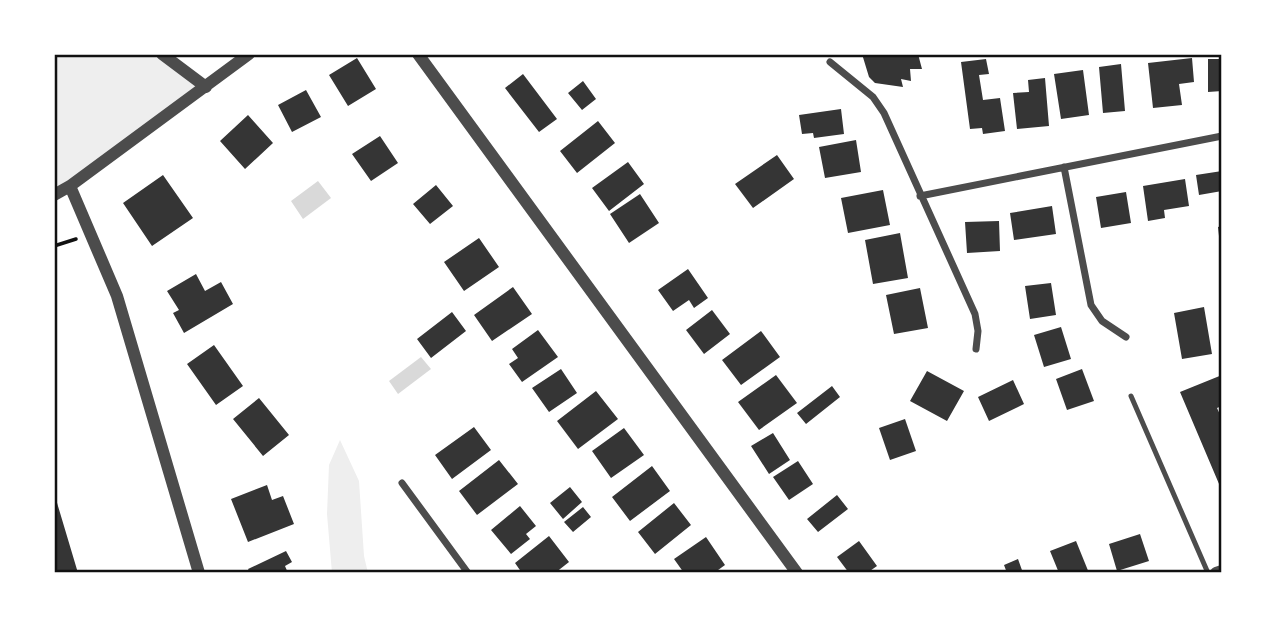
<svg xmlns="http://www.w3.org/2000/svg" width="1276" height="627" viewBox="0 0 1276 627" font-family="'Crimson Pro',serif">
<style>
.green{fill:#eee}
.water{fill:#d9d9d9}
.building{fill:#353535}
.lines{fill:none;stroke-linecap:round;stroke-linejoin:round}
.path{stroke:#111;stroke-width:3.5}
.service{stroke:#4c4c4c;stroke-width:5}
.minor{stroke:#4c4c4c;stroke-width:7}
.tertiary{stroke:#4c4c4c;stroke-width:12}
.neatline{fill:none;stroke:#111;stroke-width:2.5}
</style>
<rect width="100%" height="100%" fill="#fff"/>
<path class="green" d="M54 54H162L206 87 54 195Z
M340 440 359 481 364 556 368 573H332L327 514 329 465Z"/>
<path class="water" d="M318 181 331 198 303 219 291 201Z
M421 357 431 369 398 394 389 381Z"/>
<path class="building" d="M862 54H918L922 69H910L911 81 901 79 903 87 875 83 869 77Z
M357 58 376 89 348 106 329 75Z
M1192 58 1194 82 1179 84 1182 105 1153 108 1148 63Z
M986 59 989 74 979 75 983 100 1000 98 1005 131 983 134 982 128 970 129 961 62Z
M1208 59H1222V91L1208 92Z
M1121 64 1125 111 1103 113 1099 67Z
M1083 70 1089 115 1061 119 1054 74Z
M523 74 557 119 539 132 505 88Z
M1045 78 1049 126 1017 129 1013 93 1029 92 1028 80Z
M583 81 596 99 582 110 568 93Z
M306 90 321 117 292 132 278 105Z
M841 109 844 134 814 138 813 133 802 134 799 115Z
M248 115 273 143 245 169 220 141Z
M598 121 615 143 577 173 560 151Z
M380 136 398 163 371 181 352 154Z
M856 140 861 172 825 178 819 147Z
M777 155 794 179 753 208 735 184Z
M628 162 644 184 609 211 592 188Z
M1222 171V191L1199 195 1196 175Z
M163 175 193 218 152 246 123 203Z
M1185 179 1189 206 1164 210 1165 218 1148 221 1143 186Z
M436 185 453 206 430 224 413 204Z
M883 190 890 225 848 233 841 198Z
M1126 192 1131 223 1101 228 1096 197Z
M640 194 659 223 629 243 610 214Z
M1052 206 1056 234 1014 240 1010 213Z
M999 221 1000 251 967 253 965 222Z
M1222 226V245H1220L1218 227Z
M900 233 908 278 873 284 865 240Z
M479 238 499 267 464 291 444 262Z
M688 269 708 298 694 308 689 300 673 311 658 290Z
M196 274 205 291 221 282 233 304 184 333 173 313 179 310 167 291Z
M1051 283 1056 315 1030 319 1025 286Z
M513 287 532 314 492 341 474 315Z
M920 288 928 328 894 334 886 295Z
M1204 307 1212 354 1182 359 1174 313Z
M712 310 730 334 704 354 686 330Z
M452 312 466 331 431 358 417 339Z
M1061 327 1071 359 1044 367 1034 335Z
M538 330 558 357 522 382 509 364 518 358 512 349Z
M761 331 780 357 741 385 722 360Z
M214 345 243 386 216 405 187 364Z
M561 369 577 393 549 412 532 388Z
M1082 369 1094 401 1067 410 1056 379Z
M927 371 964 391 947 421 910 401Z
M776 375 797 403 759 430 738 402Z
M1222 375V406L1217 408 1222 419V491L1180 392Z
M1013 380 1024 404 989 421 978 397Z
M832 386 840 397 806 424 797 413Z
M596 391 618 419 578 449 557 421Z
M259 398 289 435 263 456 233 419Z
M905 419 916 451 890 460 879 428Z
M474 427 491 450 452 479 435 455Z
M624 428 644 455 611 478 592 451Z
M773 433 790 460 769 474 751 446Z
M499 460 518 484 477 515 459 491Z
M798 461 813 484 789 500 773 477Z
M652 466 670 491 630 521 612 497Z
M267 485 272 500 283 496 294 524 248 542 231 499Z
M570 487 582 502 563 519 550 503Z
M837 495 848 509 818 532 807 519Z
M54 496H55L78 573H54Z
M674 503 691 525 655 554 638 532Z
M520 506 536 526 526 534 530 539 511 554 491 530Z
M583 507 591 517 573 532 564 522Z
M1140 534 1149 561 1117 571 1109 544Z
M549 536 569 562 555 573H522L515 563Z
M706 537 725 565 714 573H684L674 559Z
M859 541 877 566 867 573H849L837 557Z
M1076 541 1089 573H1059L1050 551Z
M286 551 292 562 285 566 288 573H250L248 569Z
M1018 559 1023 573H1007L1004 565Z"/>
<g class="lines">
<path class="path" d="M54 246 76 239"/>
<path class="service" d="M1131 396 1208 573"/>
<path class="minor" d="M830 62 873 97 884 113 975 314 978 331 976 349
M1064 167 1091 305 1102 321 1126 337
M920 196 1222 136
M402 483 468 573"/>
<path class="tertiary" d="M162 54 206 87
M418 54 797 573
M70 186 117 296 199 573
M54 195 70 186 249 54
M1216 573 1222 571"/>
</g>
<rect width="1276" height="627" fill="none" stroke="#ffffff" stroke-width="112"/>
<rect x="56" y="56" width="1164" height="515" class="neatline"/>
</svg>
